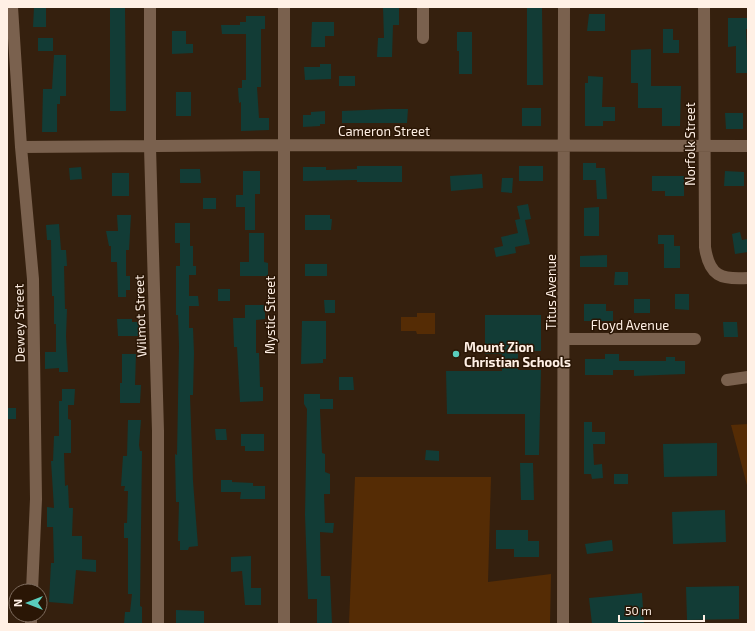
<svg xmlns="http://www.w3.org/2000/svg" width="755" height="631" viewBox="0 0 755 631" font-family="'Exo 2',sans-serif">
<style>
.green{fill:#552c05}
.building{fill:#123c36}
.lines{fill:none;stroke-linecap:round;stroke-linejoin:round}
.minor{stroke:#7a614e;stroke-width:12}
.poi-dot{fill:#5acebd;stroke:#2a1605;stroke-width:1.5}
.labels{text-anchor:middle;dominant-baseline:central;stroke-width:3;stroke-linejoin:round;paint-order:stroke}
.street-label{font-size:13px;fill:#fff0e5;stroke:#2a1605}
.poi-label{font-size:13px;font-weight:bold;fill:#fff0e5;stroke:#2a1605;text-anchor:start}
</style>
<rect width="100%" height="100%" fill="#35200e"/>
<path class="green" d="M417 313H435V334H417L416 331H401V317H417Z
M748 424V489L731 425Z
M355 477H491L488 582 551 574 550 624H349Z"/>
<path class="building" d="M34 7H46V27H33Z
M110 7H125L126 111H110Z
M383 7H399V25H393L392 57H377L378 38H384Z
M527 7H542L543 85H527Z
M589 14H605V31H587Z
M246 16H265V29H261V87H257L259 118H269V130L241 131V102L239 103 238 88H242V80H246V34H222L221 25H240V22H246Z
M728 18H748V29H746L748 73H736V46L728 47Z
M312 22H334V36H325V47H311Z
M663 29H673V40H679V53H663Z
M172 31H186V44H193V53L172 54Z
M457 32H472V74H459V51H457Z
M38 38H53V51H38Z
M651 49V86H681L680 126H662V108H638V83H631V50Z
M54 55H66V96H60V104H57V132H42L43 89H52Z
M320 64H331V79L305 80 304 67H320Z
M339 76H355V86H339Z
M588 76 603 77 602 107H615V121H603V126H585V83H588Z
M176 92H191V116H176Z
M522 108H541V126H522Z
M388 109H408L407 123H342V111Z
M325 111V124H320V126L303 127V115H311V112Z
M725 113H743V129H726Z
M583 163H596V168H605L607 199H597L596 180H583Z
M357 166H402V182H357V180L303 181V167H326V170L357 169Z
M519 166H543V181H519Z
M81 167 82 179 70 180 69 168Z
M180 169H200L201 183H180Z
M243 171H260V194H255V230H245V207H236V195H243Z
M725 171 744 172V186H724Z
M112 173H129V196H112Z
M482 174 483 188 451 191 450 176Z
M652 176H684V196H665V191H652Z
M502 178H513L512 193 501 192Z
M203 198H216V209H203Z
M528 204 531 219 525 220 530 244 515 247 516 253 496 257 494 248 503 246 501 237 518 233 515 220 520 219 517 206Z
M599 207V236H584V208Z
M117 215H131L129 250H126V276H130V290H126V297H118L117 262H111V246H109L106 231H118Z
M305 215H330V219H332L331 230H305Z
M175 223H190V246H193V266H196V275H189V296H198L199 306H189V328H193L194 353 193 395H190L193 481 198 546 189 547 188 550H180V541H178L179 502H176L175 454 177 455 179 346 178 315H176V266H180V243H175Z
M59 224 61 250H66L67 266H64L65 309H67L66 336 68 372H59V368L45 369V352H56V324H54V296H52L51 240H47L46 225Z
M740 232 742 240 748 239V252L735 254 732 234Z
M249 233H264V262L268 263V276H240V262H249Z
M658 235H674V246H680V268H664V244H658Z
M607 255V267H580V256Z
M305 264H327V276H305Z
M615 272H628V285H614Z
M218 289H230V301H218Z
M675 294H689V310L675 309Z
M634 299H650V313H634Z
M324 300H335V313H325Z
M584 304H606V311H613V321H584Z
M245 305H265V319L256 320V353H259L260 387H263V401L240 402 237 347H234L233 318H245Z
M485 315H541V351H518V370H541L539 455H525V414H447L446 371H502V354H485Z
M117 319H132V322H140V336H118Z
M302 321H326V359H323V363L301 364Z
M723 322H737L738 337H724Z
M122 354H136L135 385H141L140 403H120V383H122Z
M605 354H619V361H666V357H675V361H685V374L634 376V370H613V375H585V359H605Z
M339 377H353L354 390H339Z
M62 389H75L74 405H68V419L71 420V453H64L65 486 68 485 69 508H73L72 536H82V559L96 560V572L76 570 73 604 49 602 51 563H54L53 527H47V507L54 508 51 461H53L54 436H59V401H62Z
M304 394H320V399H333V409H320V411L322 453 325 454V472L330 474V494H324L325 523H334L333 533 320 532 321 576H330L332 624H317V599H308L305 515 307 409 304 404Z
M7 408H16V419H7Z
M128 420H141L139 445 140 451H142L140 606 142 607V624H124L125 612H130L132 594H128V538H124V523H127L128 491H124L125 486H121L123 456H127Z
M584 422H592V432H605V444H593L594 465 602 464 603 478 592 479 591 474H584Z
M215 429H226L227 440H216Z
M241 434H264V451H245V446H241Z
M717 443V476L664 477 663 444Z
M426 450 439 451V461L425 460Z
M520 463H533L534 500H521Z
M614 474H628V484H614Z
M221 480H232V482L253 483V486H265V499H240L241 492H221Z
M725 510 726 542 673 544 672 512Z
M496 530H528V541H539V557H514V549H496Z
M612 540 613 551 587 554 585 544Z
M251 556V588H261V605H245L242 571 231 572V557Z
M739 586V619L687 620 686 587Z
M642 593 644 624H592L589 598Z
M176 610 204 611V624H176Z"/>
<g class="lines">
<path class="minor" d="M12 7 21 147 33 279 36 499 32 591
M150 7V147L158 431V624
M704 7 705 247C709 276 721 280 748 278
M423 38V7
M21 147 284 145 748 146
M565 339H695
M727 380 748 377
M31 624V615
M284 624V7
M563 624 564 7"/>
</g>
<circle class="poi-dot" cx="456" cy="354" r="4"/>
<g class="labels">
<g class="street-label">
<text x="384" y="131">Cameron Street</text>
<text transform="translate(690 144) rotate(-90)">Norfolk Street</text>
<text transform="translate(551 292) rotate(-90)">Titus Avenue</text>
<text transform="translate(270 315) rotate(-90)">Mystic Street</text>
<text transform="translate(140 316) rotate(-92)">Wilmot Street</text>
<text transform="translate(19 323) rotate(-91)">Dewey Street</text>
<text x="630" y="325">Floyd Avenue</text>
</g>
<g class="poi-label">
<text x="464" y="347">Mount Zion<tspan x="464" dy="15">Christian Schools</tspan></text>
</g>
</g>
<rect width="755" height="631" fill="none" stroke="#fff0e5" stroke-width="16"/>
<g transform="translate(28 603) rotate(270)"><circle r="19" fill="#2a1605" stroke="#7f6d5f"/>
<path d="M0-3L7 15L0 10L-7 15Z" fill="#5acebd"/>
<text y="-6" font-size="11" font-weight="bold" text-anchor="middle" fill="#fff0e5">N</text>
</g>
<path d="M619 615v6h85v-6" fill="none" stroke="#fff0e5" stroke-width="2"/>
<text x="625" y="615" font-size="12" fill="#fff0e5" stroke="#2a1605" stroke-width="3" paint-order="stroke">50 m</text>
</svg>
